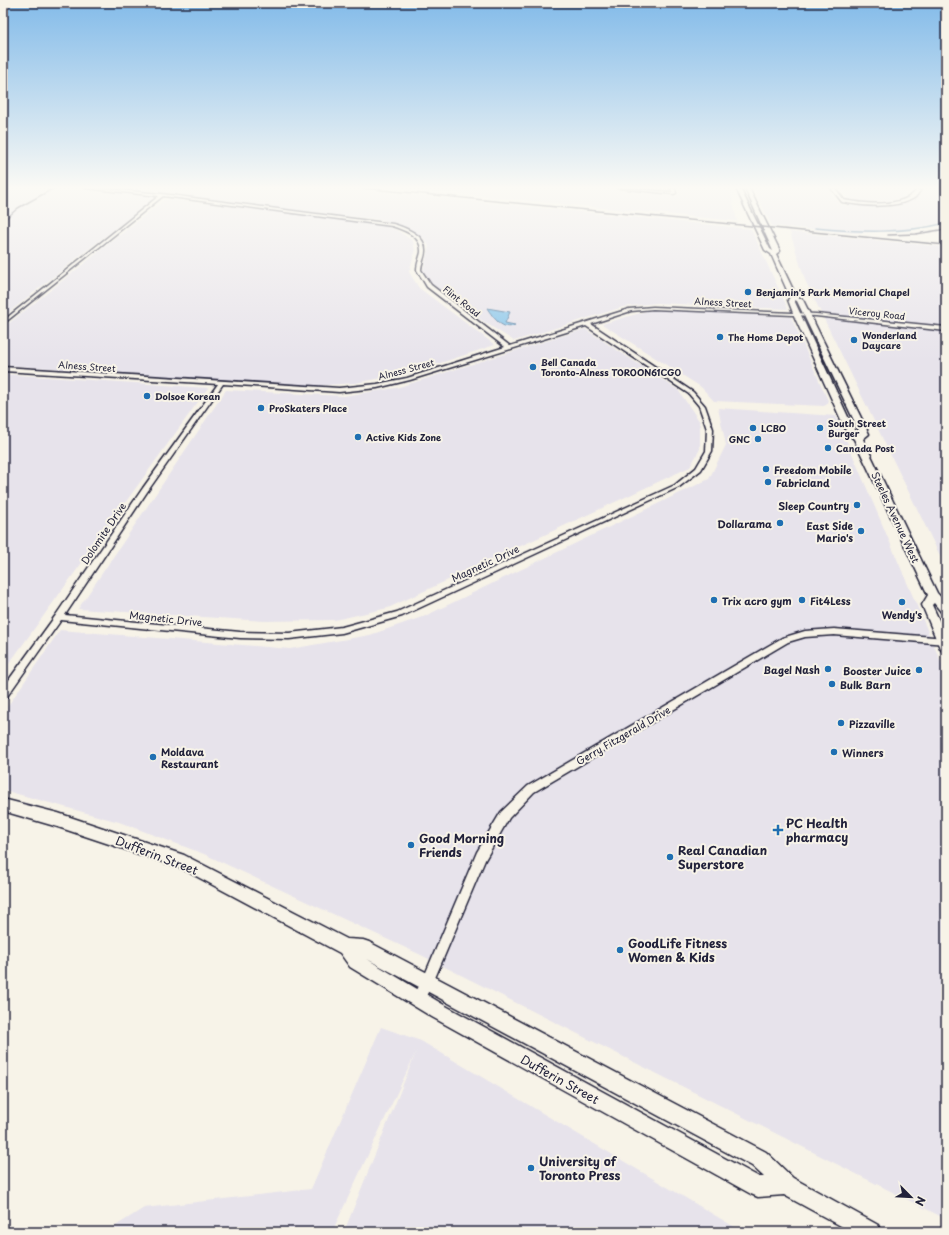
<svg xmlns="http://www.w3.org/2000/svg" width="949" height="1235" viewBox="0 0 949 1235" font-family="'Playpen Sans',sans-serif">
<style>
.built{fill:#e7e3eb}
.water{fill:#8bc6ea;stroke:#6184a4}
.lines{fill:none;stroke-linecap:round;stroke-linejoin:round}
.stream{stroke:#6184a4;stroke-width:1.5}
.street-casing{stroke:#22223b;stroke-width:3}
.secondary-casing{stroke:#22223b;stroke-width:3}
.street{fill:#f7f3e8;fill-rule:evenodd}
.secondary{fill:#f7f3e8;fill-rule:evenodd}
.rail{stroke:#22223b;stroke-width:1.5}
.poi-dot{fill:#1f6fb2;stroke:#f7f3e8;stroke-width:1.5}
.labels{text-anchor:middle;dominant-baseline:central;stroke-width:4;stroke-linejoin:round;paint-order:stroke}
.far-poi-label{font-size:9px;font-weight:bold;fill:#22223b;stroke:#f7f3e8;text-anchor:start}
.far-street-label{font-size:9px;fill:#22223b;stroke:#f7f3e8}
.poi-label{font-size:10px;font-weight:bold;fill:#22223b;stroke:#f7f3e8;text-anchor:start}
.street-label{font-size:10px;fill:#22223b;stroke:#f7f3e8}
.near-poi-label{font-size:12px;font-weight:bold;fill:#22223b;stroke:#f7f3e8;text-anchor:start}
.near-street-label{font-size:12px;fill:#22223b;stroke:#f7f3e8}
</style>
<rect width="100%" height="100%" fill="#f7f3e8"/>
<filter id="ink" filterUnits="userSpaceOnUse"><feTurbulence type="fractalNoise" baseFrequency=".025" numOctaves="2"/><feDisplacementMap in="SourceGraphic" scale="8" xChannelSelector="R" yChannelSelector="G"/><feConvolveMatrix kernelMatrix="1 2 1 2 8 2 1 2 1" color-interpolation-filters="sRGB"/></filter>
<g filter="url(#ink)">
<path class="built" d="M3 188H64L156 197 82 254 3 317Z
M103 188H343L751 229 788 309 657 303 623 307 514 341 458 305 430 282 423 271 429 246 423 238 408 228 383 220Z
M399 188H601L676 196 680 193V190L678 188H730L737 221Z
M753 188H826L841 205 890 207 915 199 922 188H946V222L897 231 855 233 772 226Z
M840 188H907L903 197 888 201 851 202Z
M165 199 378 223 398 231 413 241 415 251 409 272 419 288 495 345 410 373 355 383 314 386 3 365V328Z
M790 232 946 247V568L805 280Z
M661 310 791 317 829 403 824 406 714 401 701 387 602 324 647 311Z
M585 329 678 390 700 422V449L690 467 388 608 335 620 264 621 78 609 226 390 344 396 396 388Z
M3 374 208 388 3 672Z
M718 408 836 416 946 674V1219L421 955 204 854 119 822 3 790V713L60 630 290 649 370 635 425 616 709 479 726 445Z
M381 1027 421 1041 743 1232H344L416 1052 332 1232H106L144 1208 311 1189Z"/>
<path class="water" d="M487 308 510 312 505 323 515 325C503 332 493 317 487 308Z"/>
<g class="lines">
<path class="stream" d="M815 228C859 232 902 234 946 223"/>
<g class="street-casing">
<path id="street" d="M85 188H96L162 194 393 224C406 228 426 235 425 251 425 258 421 263 421 270L431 285 510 346 629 309 653 307 816 314 946 327V331L816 316 653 309 631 311 591 324 693 392 705 406 713 429 712 451 701 470 679 487 402 616 342 633 289 639 240 638 61 620 6 698 3 699V688L56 615 143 488 218 384 3 371V367L339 388 377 384 407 378 505 347 427 287 417 270C417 263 420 258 421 252 422 236 404 230 392 226L163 196 3 324V321L159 196ZM586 326 689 394 699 406 707 429 706 451 696 468 675 485 397 612 342 627 289 633 240 632 65 615 147 492 223 384 339 392 377 388 410 380Z
M618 188 672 192 671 188H675L676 193 674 194Z
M831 188H835L844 200C864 204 902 208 916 191L914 188H918L920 191C918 193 916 197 914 198 896 209 861 206 842 202Z
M834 629 946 638V644L834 635 805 637 788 642 534 792 509 818 485 860 432 985 422 1003 418 1005 414 1003 412 999 424 977 477 852 501 812 528 786 782 638 805 631Z"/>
</g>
<g class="secondary-casing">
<path id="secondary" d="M736 188H740L770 249 773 251 745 188H749L780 251 776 254 796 296 803 300 869 434 863 439 937 593 946 603V614L942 613 934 603 932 605 946 635V653L942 651 940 648 922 605 928 595 854 439 847 433 795 318 788 300 790 297 771 254 765 250ZM794 300 797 301 860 433 858 434 855 432Z
M3 799 58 813 184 855 347 939 363 940 369 942 766 1152 793 1178 878 1225 881 1232H852L784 1195 758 1197 751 1194 432 1017 350 967 340 953 181 868 58 827 3 811ZM367 959 752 1166 764 1177H759L444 1005Z"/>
</g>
<use href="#street" class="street"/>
<use href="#secondary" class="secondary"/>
<path class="rail" d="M362 188 946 245
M3 221 18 208 54 188
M888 235 916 234 946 229"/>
</g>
</g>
<linearGradient id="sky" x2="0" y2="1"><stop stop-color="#83bbe9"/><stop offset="0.52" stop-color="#fbfaf5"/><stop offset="1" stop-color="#fbfaf5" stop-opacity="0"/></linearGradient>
<rect width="949" height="361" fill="url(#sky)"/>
<g class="poi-dot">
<circle cx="748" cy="292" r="4"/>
<circle cx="720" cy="337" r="4"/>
<circle cx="854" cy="340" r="4"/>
<circle cx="533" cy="367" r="4"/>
<circle cx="147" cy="396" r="4"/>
<circle cx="261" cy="408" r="4"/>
<circle cx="753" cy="428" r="4"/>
<circle cx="820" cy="428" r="4"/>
<circle cx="358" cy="437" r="4"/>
<circle cx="758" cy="439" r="4"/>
<circle cx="828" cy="448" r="4"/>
<circle cx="766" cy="469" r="4"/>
<circle cx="768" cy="482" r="4"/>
<circle cx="857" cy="505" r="4"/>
<circle cx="780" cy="523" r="4"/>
<circle cx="861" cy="531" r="4"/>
<circle cx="714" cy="600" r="4"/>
<circle cx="802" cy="600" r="4"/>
<circle cx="902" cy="602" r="4"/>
<circle cx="828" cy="669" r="4"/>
<circle cx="919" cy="670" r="4"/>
<circle cx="832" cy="684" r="4"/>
<circle cx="841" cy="723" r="4"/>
<circle cx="834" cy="752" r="4"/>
<circle cx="153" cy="757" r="4"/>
<path d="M776 824h4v4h4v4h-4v4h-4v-4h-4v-4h4z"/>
<circle cx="411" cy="845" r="4"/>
<circle cx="670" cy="857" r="4"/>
<circle cx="620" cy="950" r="4"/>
<circle cx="531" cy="1168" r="4"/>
</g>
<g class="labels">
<g class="far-poi-label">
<text x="756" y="292">Benjamin's Park Memorial Chapel</text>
<text x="862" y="335">Wonderland<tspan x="862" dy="10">Daycare</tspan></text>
<text x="728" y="337">The Home Depot</text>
<text x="541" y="362">Bell Canada<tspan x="541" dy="10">Toronto-Alness TOROON61CG0</tspan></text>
<text x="155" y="396">Dolsoe Korean</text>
<text x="269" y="408">ProSkaters Place</text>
<text x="828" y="423">South Street<tspan x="828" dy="10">Burger</tspan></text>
<text x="761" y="428">LCBO</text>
<text x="366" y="437">Active Kids Zone</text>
<text x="750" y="439" text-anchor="end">GNC</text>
<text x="836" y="448">Canada Post</text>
</g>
<g class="far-street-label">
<text transform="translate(462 301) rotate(38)">Flint Road</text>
<text transform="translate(723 302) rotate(3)">Alness Street</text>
<text transform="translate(877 313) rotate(6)">Viceroy Road</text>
<text transform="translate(87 366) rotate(4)">Alness Street</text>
<text transform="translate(406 369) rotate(-15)">Alness Street</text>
</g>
<g class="poi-label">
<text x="774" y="469">Freedom Mobile</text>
<text x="776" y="482">Fabricland</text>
<text x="849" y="505" text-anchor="end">Sleep Country</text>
<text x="772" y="523" text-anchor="end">Dollarama</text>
<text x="853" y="525" text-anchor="end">East Side<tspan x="853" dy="12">Mario's</tspan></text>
<text x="722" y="600">Trix acro gym</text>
<text x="810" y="600">Fit4Less</text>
<text x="902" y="614" text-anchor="middle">Wendy's</text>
<text x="820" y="669" text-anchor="end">Bagel Nash</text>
<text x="911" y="670" text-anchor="end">Booster Juice</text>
<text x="840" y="684">Bulk Barn</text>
<text x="849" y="723">Pizzaville</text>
<text x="161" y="751">Moldava<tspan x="161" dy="12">Restaurant</tspan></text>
<text x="842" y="752">Winners</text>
</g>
<g class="street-label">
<text transform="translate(896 517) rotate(65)">Steeles Avenue West</text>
<text transform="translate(103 533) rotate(-56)">Dolomite Drive</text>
<text transform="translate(485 563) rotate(-25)">Magnetic Drive</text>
<text transform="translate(166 618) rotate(6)">Magnetic Drive</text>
<text transform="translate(623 735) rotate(-30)">Gerry Fitzgerald Drive</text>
</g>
<g class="near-poi-label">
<text x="786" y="823">PC Health<tspan x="786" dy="14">pharmacy</tspan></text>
<text x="419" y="838">Good Morning<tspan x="419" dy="14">Friends</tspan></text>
<text x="678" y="850">Real Canadian<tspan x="678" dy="14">Superstore</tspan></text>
<text x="628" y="943">GoodLife Fitness<tspan x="628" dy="14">Women &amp; Kids</tspan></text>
<text x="539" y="1161">University of<tspan x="539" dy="14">Toronto Press</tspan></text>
</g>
<g class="near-street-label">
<text transform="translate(157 855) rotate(21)">Dufferin Street</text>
<text transform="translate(560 1079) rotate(29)">Dufferin Street</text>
</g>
</g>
<rect width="949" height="1235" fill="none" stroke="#f7f3e8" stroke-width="16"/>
<rect x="8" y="8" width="933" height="1219" fill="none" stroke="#22223b" stroke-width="1.5" filter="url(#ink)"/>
<g transform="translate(911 1197) rotate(114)" stroke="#f7f3e8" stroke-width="3" paint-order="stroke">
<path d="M0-3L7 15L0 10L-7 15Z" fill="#22223b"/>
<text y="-6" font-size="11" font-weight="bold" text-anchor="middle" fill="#22223b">N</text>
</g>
</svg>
